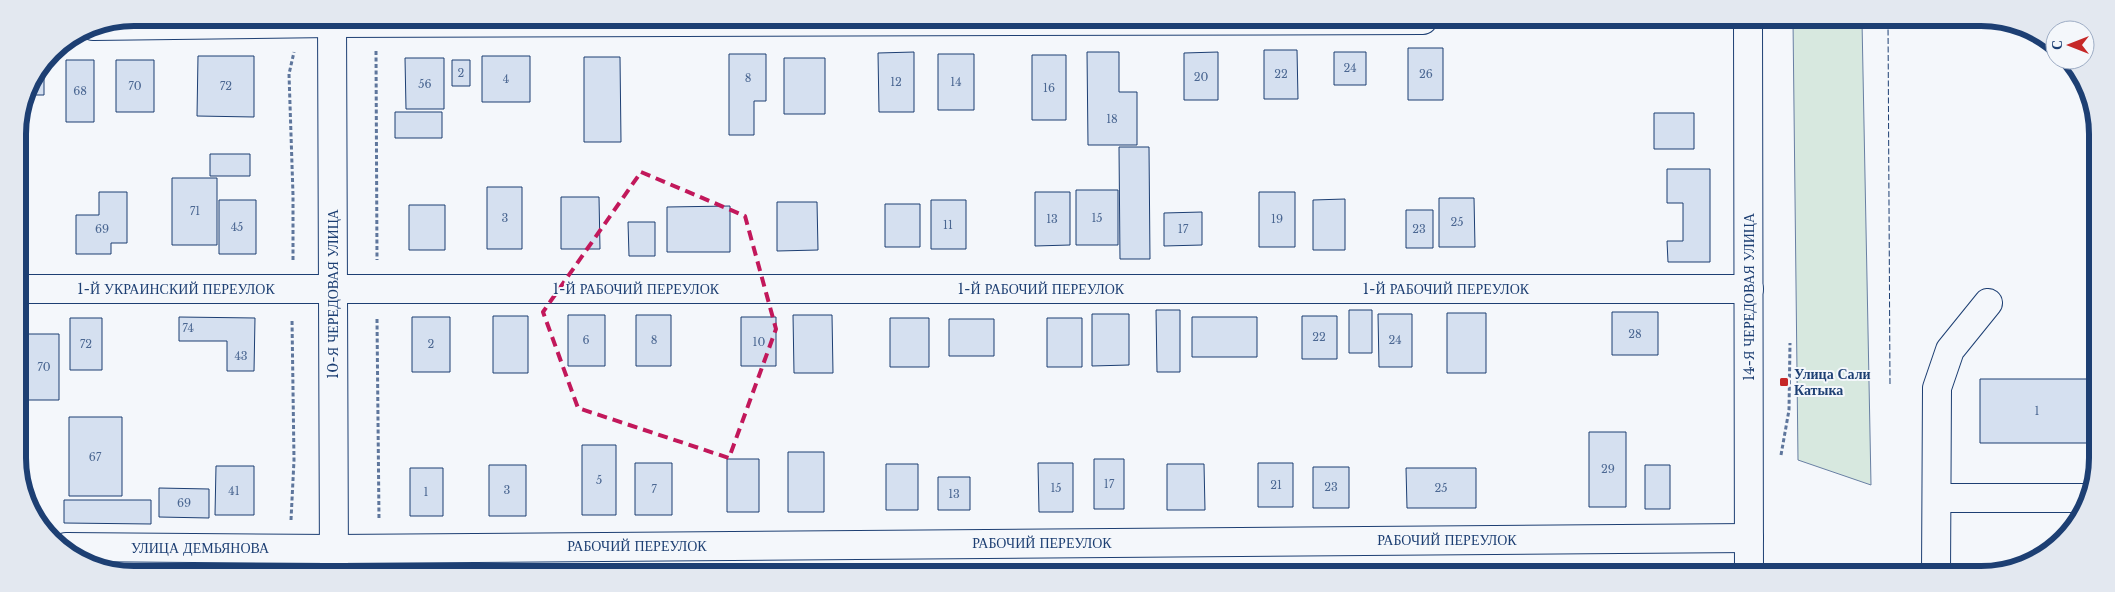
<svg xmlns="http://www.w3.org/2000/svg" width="2115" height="592" viewBox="0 0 2115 592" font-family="'Libre Baskerville',serif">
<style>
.green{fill:#d7e8df;stroke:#687fa3}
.building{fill:#d5e0f0;stroke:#1d3f73}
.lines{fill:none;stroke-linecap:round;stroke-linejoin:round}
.street-casing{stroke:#1d3f73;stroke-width:30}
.secondary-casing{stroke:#1d3f73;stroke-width:30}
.path{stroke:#5e769c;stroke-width:3;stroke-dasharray:4 2.5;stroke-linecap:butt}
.street{stroke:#f4f7fb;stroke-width:28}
.secondary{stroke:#f4f7fb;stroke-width:28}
.fence{stroke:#1d3f73;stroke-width:1;stroke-dasharray:6 2.5;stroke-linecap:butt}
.marked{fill:none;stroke:#c2185b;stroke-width:4;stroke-dasharray:10 6;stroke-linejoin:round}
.poi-dot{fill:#c62828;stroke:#f4f7fb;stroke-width:2}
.labels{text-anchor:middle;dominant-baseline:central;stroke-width:4;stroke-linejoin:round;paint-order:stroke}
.number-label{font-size:11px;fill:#4b6792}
.street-label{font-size:14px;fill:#1d3f73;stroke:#f4f7fb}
.poi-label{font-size:14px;font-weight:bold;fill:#1d3f73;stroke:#f4f7fb;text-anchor:start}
.rim{fill:none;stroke:#1d3f73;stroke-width:6}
</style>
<rect width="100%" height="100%" fill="#f4f7fb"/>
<path class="green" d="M1793 21H1862L1871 485 1798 460Z"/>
<path class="building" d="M1408 48H1443V100H1408Z
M1264 50H1297L1298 99H1264Z
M914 52V112H879L878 53Z
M1087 52H1119V92H1137V145H1088Z
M1218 52V100H1184V53Z
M1334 52H1366V85H1334Z
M729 54H766V101H754V135H729Z
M938 54H974V110H938Z
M1032 55H1066V120H1032Z
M198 56H254V117L197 116Z
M482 56H530V102H482Z
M584 57H620L621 142H584Z
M405 58H444V109H406Z
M784 58H825V114H784Z
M66 60H94V122H66Z
M116 60H154V112H116Z
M452 60H470V86H452Z
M44 62V95H26L29 83Z
M395 112H442V138H395Z
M1654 113H1694V149H1654Z
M1119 147H1149L1150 259H1120Z
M210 154H250V176H210Z
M1667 169H1710V262H1668L1667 241H1683V203H1667Z
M172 178H217V245H172Z
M487 187H522V249H487Z
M1076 190H1118V245H1076Z
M99 192H127V243H111V254H76V215H99Z
M1035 192H1070V245L1035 246Z
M1259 192H1295V247H1259Z
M561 197H599L600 249H561Z
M1439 198H1474L1475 247H1439Z
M1345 199V250H1313V200Z
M219 200H256V254H219Z
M931 200H966V249H931Z
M777 202H817L818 250 777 251Z
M885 204H920V247H885Z
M409 205H445V250H409Z
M730 206V252H667V207Z
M1406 210H1433V248H1406Z
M1202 212V245L1164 246V213Z
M628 222H655V256H629Z
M1156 310H1180V372H1157Z
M1349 310H1372V353H1349Z
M1612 312H1658V355H1612Z
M1447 313H1486V373H1447Z
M1092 314H1129V365L1092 366Z
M1378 314H1412V367H1379Z
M568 315H605V366H568Z
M636 315H671V366H636Z
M793 315H832L833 373H794Z
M493 316H528V373H493Z
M1302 316H1337V359H1302Z
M179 317 255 318 254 371H227V341H179Z
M412 317H450V372H412Z
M741 317H776V366H741Z
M1192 317H1257V357H1192Z
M70 318H102V370H70Z
M890 318H929V367H890Z
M1047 318H1082V367H1047Z
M949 319H994V356H949Z
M28 334H59V400H28Z
M1980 379H2094V443H1980Z
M69 417H122V496H69Z
M1589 432H1626V507H1589Z
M582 445H616V515H582Z
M788 452H824V512H788Z
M727 459H759V512H727Z
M1094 459H1124V509H1094Z
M635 463H672V515H635Z
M1038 463H1073V512H1039Z
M1258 463H1293V507H1258Z
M886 464H918V510H886Z
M1167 464H1204L1205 510H1167Z
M489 465H526V516H489Z
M1645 465H1670V509H1645Z
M216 466H254V515H215Z
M1313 467H1349V508H1313Z
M410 468H443V516H410Z
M1406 468H1476V508H1407Z
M938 477H970V510H938Z
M159 488 209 489V518L159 517Z
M64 500H151V524L64 523Z"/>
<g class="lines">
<g class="street-casing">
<path id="street" d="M93 26 332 23 1423 20
M19 289H1749
M1937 498H2087
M66 547 334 549 1749 538
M1936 574 1937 388 1950 350 1988 303"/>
</g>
<g class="secondary-casing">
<path id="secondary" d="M332 18 334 571
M1748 21 1749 574"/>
</g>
<path class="path" d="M376 51 377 260
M293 260V195L289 74 294 52
M377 319 379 520
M1781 455 1789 410 1790 343
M291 520 294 460 292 319"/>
<use href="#street" class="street"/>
<use href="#secondary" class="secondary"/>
<path class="fence" d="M1888 21 1890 386"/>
</g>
<path class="marked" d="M641 172 745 216 776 329 729 458 578 408 543 312Z"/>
<rect class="poi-dot" x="1779" y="377" width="10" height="10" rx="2.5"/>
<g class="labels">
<g class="number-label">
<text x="1350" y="68">24</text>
<text x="461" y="73">2</text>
<text x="1281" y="74">22</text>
<text x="1426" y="74">26</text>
<text x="1201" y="77">20</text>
<text x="748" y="78">8</text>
<text x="506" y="79">4</text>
<text x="896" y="82">12</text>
<text x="956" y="82">14</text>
<text x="425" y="84">56</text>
<text x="135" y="86">70</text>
<text x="226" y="86">72</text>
<text x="1049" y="88">16</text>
<text x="80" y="91">68</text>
<text x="1112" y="119">18</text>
<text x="195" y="211">71</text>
<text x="505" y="218">3</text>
<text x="1097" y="218">15</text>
<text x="1052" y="219">13</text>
<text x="1277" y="219">19</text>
<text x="1457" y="222">25</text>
<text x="948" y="225">11</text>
<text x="237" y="227">45</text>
<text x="102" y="229">69</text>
<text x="1183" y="229">17</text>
<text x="1419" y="229">23</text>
<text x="188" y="328">74</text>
<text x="1635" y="334">28</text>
<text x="1319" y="337">22</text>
<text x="586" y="340">6</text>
<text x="654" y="340">8</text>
<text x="1395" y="340">24</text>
<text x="759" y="342">10</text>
<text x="86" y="344">72</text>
<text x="431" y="344">2</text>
<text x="241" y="356">43</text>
<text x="44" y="367">70</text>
<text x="2037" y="411">1</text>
<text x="95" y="457">67</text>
<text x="1608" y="469">29</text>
<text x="599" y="480">5</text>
<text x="1109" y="484">17</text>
<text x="1276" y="485">21</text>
<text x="1331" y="487">23</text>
<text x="1056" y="488">15</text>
<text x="1441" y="488">25</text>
<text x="654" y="489">7</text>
<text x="507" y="490">3</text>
<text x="234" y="491">41</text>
<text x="426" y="492">1</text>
<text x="954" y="494">13</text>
<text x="184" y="503">69</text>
</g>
<g class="street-label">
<text x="176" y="289">1-Й УКРАИНСКИЙ ПЕРЕУЛОК</text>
<text x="636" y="289">1-Й РАБОЧИЙ ПЕРЕУЛОК</text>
<text x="1041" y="289">1-Й РАБОЧИЙ ПЕРЕУЛОК</text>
<text x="1446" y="289">1-Й РАБОЧИЙ ПЕРЕУЛОК</text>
<text transform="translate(333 294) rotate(-90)">10-Я ЧЕРЕДОВАЯ УЛИЦА</text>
<text transform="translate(1749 297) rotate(-90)">14-Я ЧЕРЕДОВАЯ УЛИЦА</text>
<text x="1447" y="540">РАБОЧИЙ ПЕРЕУЛОК</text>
<text x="1042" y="543">РАБОЧИЙ ПЕРЕУЛОК</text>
<text x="637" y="546">РАБОЧИЙ ПЕРЕУЛОК</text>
<text x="200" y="548">УЛИЦА ДЕМЬЯНОВА</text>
</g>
<g class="poi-label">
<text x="1794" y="374">Улица Сали<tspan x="1794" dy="16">Катыка</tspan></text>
</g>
</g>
<path d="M0 0H2115V592H0ZM134 26H1981A108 108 0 0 1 2089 134V458A108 108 0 0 1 1981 566H134A108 108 0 0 1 26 458V134A108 108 0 0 1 134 26Z" fill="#e3e8f0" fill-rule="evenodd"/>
<path class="rim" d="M134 26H1981A108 108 0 0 1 2089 134V458A108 108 0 0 1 1981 566H134A108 108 0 0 1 26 458V134A108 108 0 0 1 134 26Z"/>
<g transform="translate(2070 45) rotate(270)"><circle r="24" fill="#f4f7fb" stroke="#9eadc5"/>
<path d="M0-4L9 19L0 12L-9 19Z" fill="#c62828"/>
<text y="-8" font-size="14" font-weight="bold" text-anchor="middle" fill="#1d3f73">С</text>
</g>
</svg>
